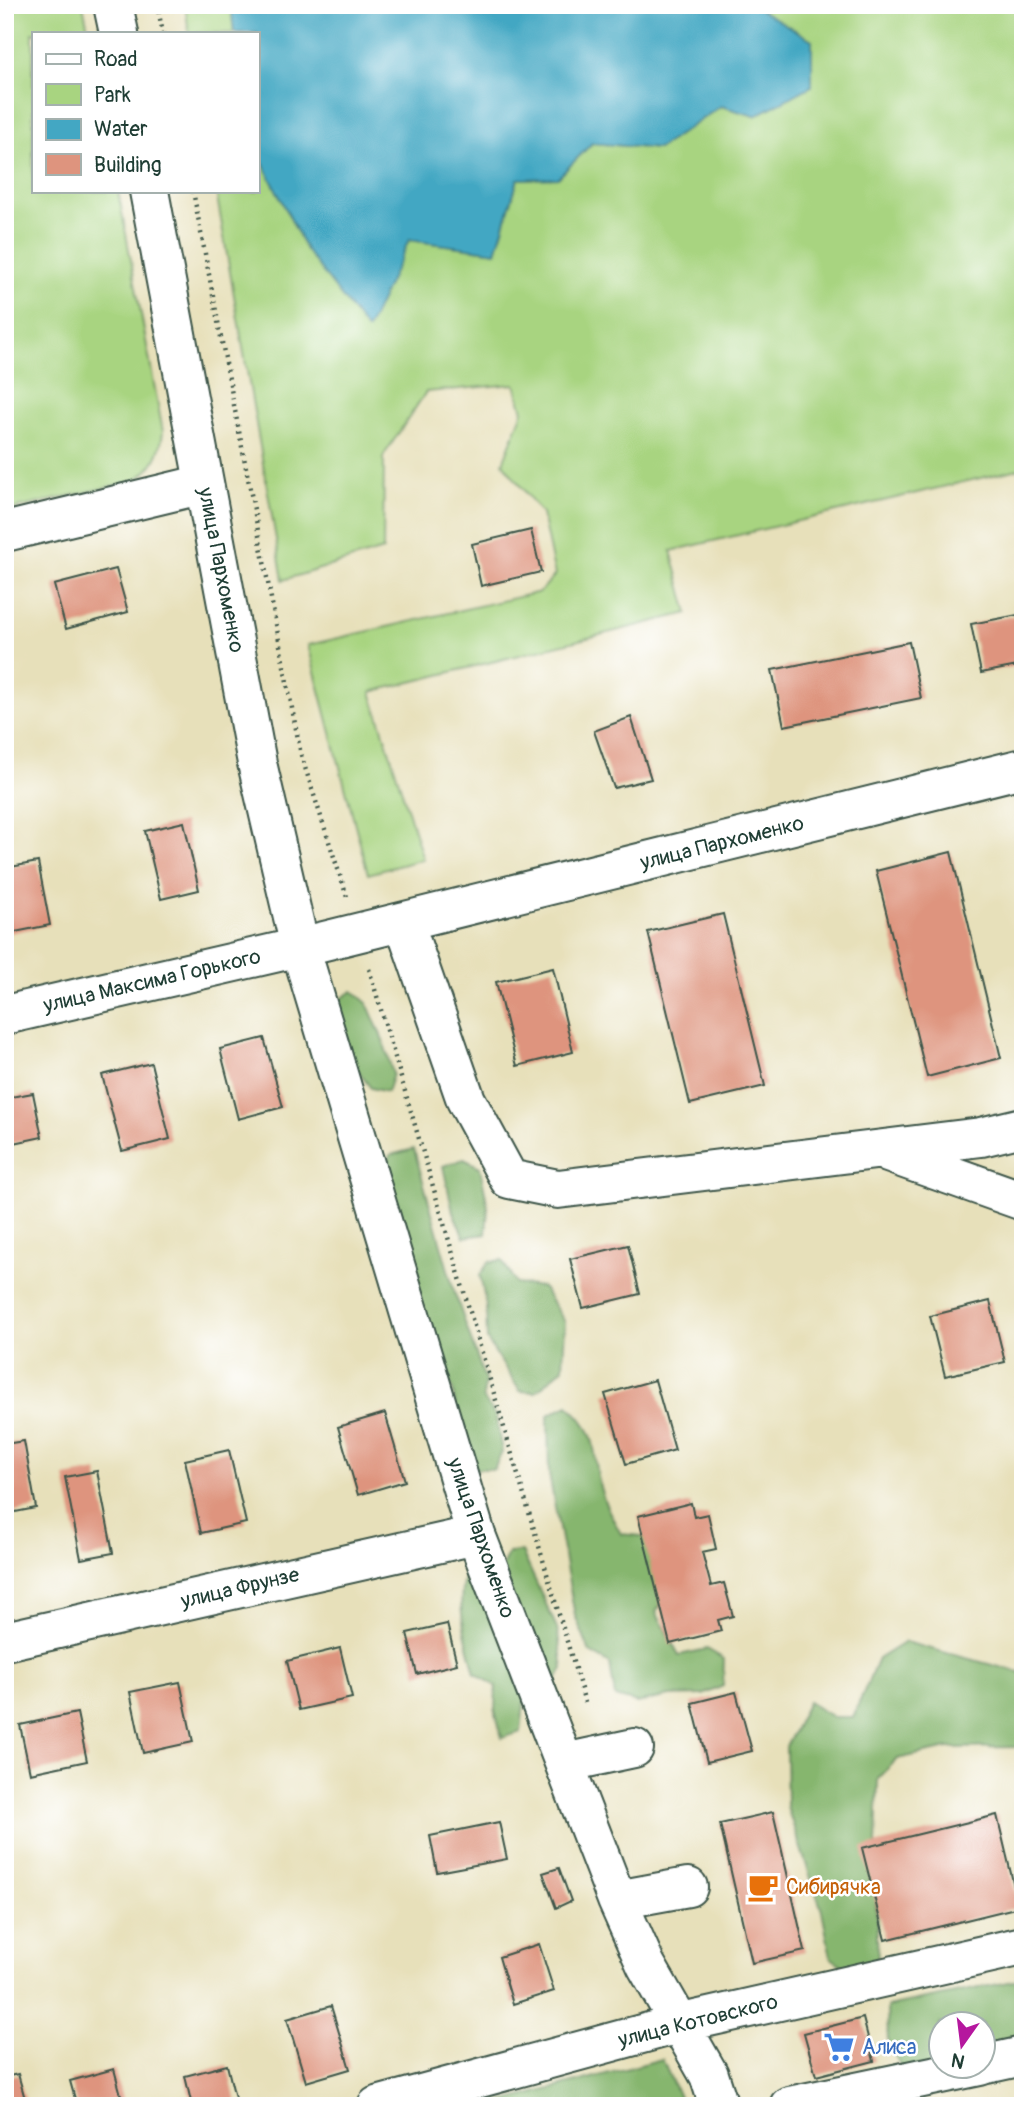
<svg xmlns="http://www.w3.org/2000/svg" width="1028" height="2111" viewBox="0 0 1028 2111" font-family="Pangolin,sans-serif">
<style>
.green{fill:#a8d480;stroke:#64885a;stroke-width:2}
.forest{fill:#86b66e;stroke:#527a51;stroke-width:2}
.water{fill:#43a7c3;stroke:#31727c;stroke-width:2}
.building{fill:#de947e}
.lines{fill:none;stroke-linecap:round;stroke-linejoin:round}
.minor-casing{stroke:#3d5548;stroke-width:42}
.path{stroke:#3d5548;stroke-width:4.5;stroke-dasharray:2 5;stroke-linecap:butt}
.minor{stroke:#fff;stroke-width:38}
.labels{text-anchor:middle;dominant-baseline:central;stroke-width:5;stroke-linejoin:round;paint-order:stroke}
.street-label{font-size:21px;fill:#1f3d34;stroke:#fff}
.food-label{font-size:21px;fill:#c56008;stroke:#fff;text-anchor:start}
.shop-label{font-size:21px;fill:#366cbe;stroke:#fff;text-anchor:start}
</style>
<rect width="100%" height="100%" fill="#fff"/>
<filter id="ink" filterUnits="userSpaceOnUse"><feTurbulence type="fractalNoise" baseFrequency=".0143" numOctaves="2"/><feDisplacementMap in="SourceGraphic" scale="14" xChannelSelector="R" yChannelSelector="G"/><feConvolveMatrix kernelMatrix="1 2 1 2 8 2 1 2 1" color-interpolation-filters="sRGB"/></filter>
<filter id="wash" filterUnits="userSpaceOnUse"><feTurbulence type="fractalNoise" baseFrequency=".00686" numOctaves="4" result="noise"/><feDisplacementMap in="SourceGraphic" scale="28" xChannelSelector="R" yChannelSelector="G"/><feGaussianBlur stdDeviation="1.57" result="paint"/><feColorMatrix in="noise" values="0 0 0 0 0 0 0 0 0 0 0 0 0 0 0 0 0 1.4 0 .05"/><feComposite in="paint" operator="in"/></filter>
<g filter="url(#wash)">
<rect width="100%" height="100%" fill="#e7e0ba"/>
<path class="green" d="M5 5H83L89 33H33V191H118L163 432C160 455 154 468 134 481L5 511Z
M185 5H231L234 33H189Z
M752 5H1023V468L671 551 688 613 371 692 423 859 368 874 308 645 540 592 555 575 542 514 503 463 523 411 515 384 426 392 384 455 383 550 283 580 216 191H257V151L306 250 409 240 496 252 518 179 558 178 592 143 658 149 721 106 755 116 812 40Z"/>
<path class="forest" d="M353 991 367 1003 383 1040 393 1074 387 1092 371 1088 351 1062 336 1002Z
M414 1149 454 1291 485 1380 483 1398 496 1417 502 1452 494 1469H475L456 1414 453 1388 424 1342 384 1176 390 1155Z
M464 1159 480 1167 488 1207 486 1234 464 1237 453 1212 443 1166Z
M502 1260 516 1284 542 1287 565 1322 563 1368 536 1392 520 1391 487 1340 486 1306 480 1275 489 1262Z
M568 1405C604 1436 590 1456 602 1494 606 1508 615 1522 621 1534L661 1538 672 1589 656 1612 679 1655 707 1649 724 1659 723 1686 703 1695 670 1696 637 1703 615 1697 610 1664 590 1652 575 1616 549 1474 548 1415Z
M522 1552 557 1628 563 1669 555 1684 543 1679 524 1703 521 1732 502 1738 495 1710 496 1686 475 1673C466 1636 452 1599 470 1562L502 1567 508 1553Z
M905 1642 1023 1673V1744L1019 1747 948 1748 897 1759 878 1779 875 1874 878 1964 863 1979 831 1958 822 1911 787 1807 786 1747 808 1702 833 1717H853L878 1659Z
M1023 1979V2056L983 2061 982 2024H940V2066L904 2072 888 2043 887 2007Z
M662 2059 683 2106H487Z"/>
<path class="water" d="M231 5H752L812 40V86L755 116 721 106 658 149 592 143 558 178 518 179 496 252 409 240 367 330 306 250 257 151V33H234Z"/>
<g id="blocks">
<path class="building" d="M531 530 541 572 481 586 472 544Z
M116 569 128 612 66 629 54 585Z
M1023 614V665L981 673 971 624Z
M909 642 921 698 784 726 772 670Z
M631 717 651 779 614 788 594 731Z
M184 822 199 890 161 899 145 831Z
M951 852 1001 1058 927 1077 876 871Z
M38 862 50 925 5 934V868Z
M723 914 765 1086 690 1104 648 932Z
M553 968 573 1052 517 1066 496 982Z
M264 1038 283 1107 238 1119 220 1049Z
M151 1063 170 1139 122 1151 102 1075Z
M33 1093 42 1137 5 1145V1098Z
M628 1245 640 1294 583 1308 570 1259Z
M990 1301 1005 1362 945 1376 930 1316Z
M655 1380 675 1450 626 1464 605 1394Z
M385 1413 405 1481 358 1495 338 1427Z
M24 1441 36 1508 5 1514V1444Z
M229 1450 246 1523 201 1533 185 1460Z
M97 1471 113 1553 81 1559 65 1477Z
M691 1503 694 1517 708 1514 716 1549 702 1552 711 1586 724 1583 733 1616 718 1620 721 1631 670 1644 638 1516Z
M447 1624 457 1664 417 1674 407 1633Z
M340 1648 352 1698 299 1710 287 1661Z
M180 1682 193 1742 143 1753 130 1692Z
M736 1692 752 1751 707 1762 692 1703Z
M77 1713 87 1761 30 1773 20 1725Z
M773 1812 805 1951 752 1963 720 1824Z
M997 1815 1019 1907 885 1940 862 1848Z
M499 1822 507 1859 437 1872 430 1836Z
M559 1868 571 1901 556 1908 543 1873Z
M539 1944 554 1991 513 2004 499 1957Z
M331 2006 350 2069 306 2082 287 2019Z
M863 2018 874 2061 816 2076 804 2033Z
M227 2065 237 2106H192L185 2076Z
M114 2069 124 2106H77L70 2081Z
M18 2074 27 2106H5V2077Z"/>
</g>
</g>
<g filter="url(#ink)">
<use href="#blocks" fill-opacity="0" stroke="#3d5548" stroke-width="2"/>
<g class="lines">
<g class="minor-casing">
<path id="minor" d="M113 5 119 33
M149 191 257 763 300 947 476 1535 617 1900 646 1965 709 2075 719 2106
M5 532 204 484
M404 922 466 1100 509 1179 558 1189 981 1137 1023 1127
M5 1015 300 947 1023 768
M888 1153 1023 1201
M5 1641 476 1535
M564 1763 634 1748
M617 1900 688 1887
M982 2065 1023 2056
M377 2106 682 2023 1023 1946
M789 2106 980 2066"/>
</g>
<path class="path" d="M157 5 163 33
M193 191 301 755 347 897
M369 969 586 1706"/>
<use href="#minor" class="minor"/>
</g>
</g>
<defs>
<g id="cafe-bare" transform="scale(2.415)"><path d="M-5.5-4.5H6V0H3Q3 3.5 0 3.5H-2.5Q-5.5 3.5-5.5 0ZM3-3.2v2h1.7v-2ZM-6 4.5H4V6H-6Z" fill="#e8710a" stroke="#fff" stroke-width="2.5" paint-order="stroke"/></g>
<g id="supermarket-bare" transform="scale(2.415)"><path d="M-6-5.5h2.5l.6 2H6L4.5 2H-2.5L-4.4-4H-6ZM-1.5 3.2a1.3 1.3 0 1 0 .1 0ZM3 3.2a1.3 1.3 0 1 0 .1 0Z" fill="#3f7fe0" stroke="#fff" stroke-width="2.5" paint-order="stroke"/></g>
</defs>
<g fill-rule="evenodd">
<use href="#cafe-bare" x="763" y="1887"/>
<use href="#supermarket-bare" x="839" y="2047"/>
</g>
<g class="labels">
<g class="street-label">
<text transform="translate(221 570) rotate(79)">улица Пархоменко</text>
<text transform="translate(722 843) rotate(-14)">улица Пархоменко</text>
<text transform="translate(152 981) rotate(-13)">улица Максима Горького</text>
<text transform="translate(481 1538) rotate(71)">улица Пархоменко</text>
<text transform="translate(240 1588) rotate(-13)">улица Фрунзе</text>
<text transform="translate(698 2021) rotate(-14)">улица Котовского</text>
</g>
<g class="food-label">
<text x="786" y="1887">Сибирячка</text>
</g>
<g class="shop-label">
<text x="862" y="2047">Алиса</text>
</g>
</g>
<rect width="1028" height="2111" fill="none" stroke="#fff" stroke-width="28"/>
<rect x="32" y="32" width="228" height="161" fill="#ffffff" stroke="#a5b1ae" stroke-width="2"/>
<rect x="46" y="54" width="35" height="10" fill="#ffffff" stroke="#a5b1ae" stroke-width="2"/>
<text x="94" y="66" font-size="21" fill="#1f3d34">Road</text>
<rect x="46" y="84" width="35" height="21" fill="#a8d480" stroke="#a5b1ae" stroke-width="2"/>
<text x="94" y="102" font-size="21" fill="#1f3d34">Park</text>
<rect x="46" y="119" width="35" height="21" fill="#43a7c3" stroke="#a5b1ae" stroke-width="2"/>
<text x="94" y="136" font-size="21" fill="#1f3d34">Water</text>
<rect x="46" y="154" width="35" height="21" fill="#de947e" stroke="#a5b1ae" stroke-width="2"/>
<text x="94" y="172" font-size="21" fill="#1f3d34">Building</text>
<g transform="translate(962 2045) rotate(194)"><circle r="33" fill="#ffffff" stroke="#a5b1ae" stroke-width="2"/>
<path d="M0-5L12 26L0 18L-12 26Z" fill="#b5179e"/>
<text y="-10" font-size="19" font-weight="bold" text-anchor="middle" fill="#1f3d34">N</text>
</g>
</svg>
